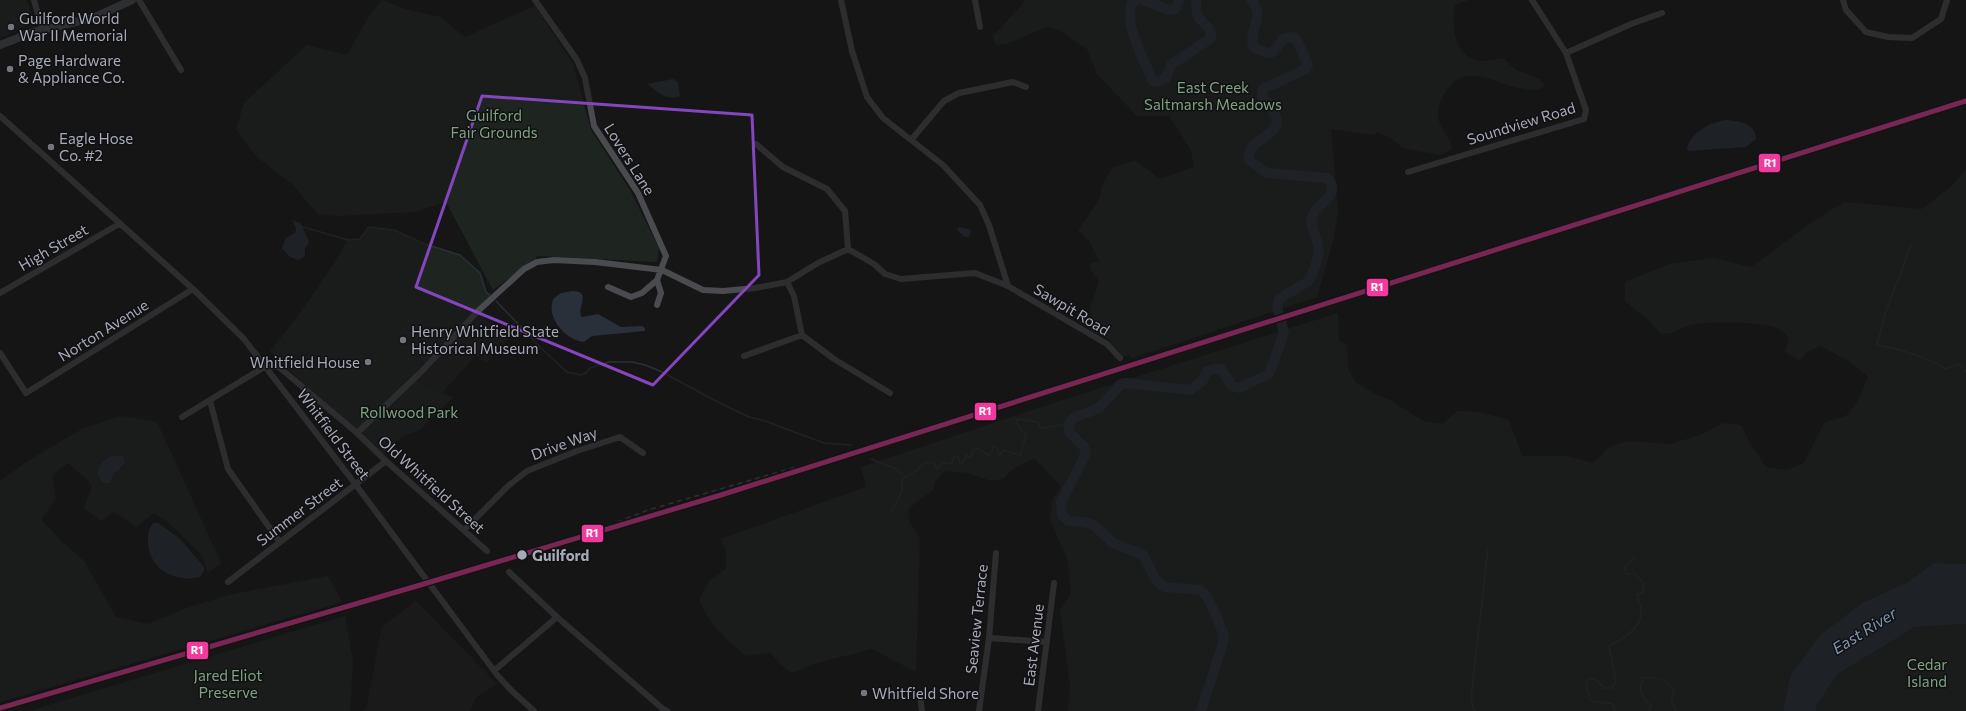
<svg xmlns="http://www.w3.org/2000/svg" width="1966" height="711" viewBox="0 0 1966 711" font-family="Commissioner,sans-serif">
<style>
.built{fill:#202022}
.green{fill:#1e2520;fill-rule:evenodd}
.water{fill:#293039}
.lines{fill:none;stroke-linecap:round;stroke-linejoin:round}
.stream{stroke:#293039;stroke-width:1.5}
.river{stroke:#293039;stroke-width:10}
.minor{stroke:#4a4b4f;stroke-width:6}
.major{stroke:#4c4e51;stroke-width:8}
.rail{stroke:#4a4c4f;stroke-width:1.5;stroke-dasharray:5 4;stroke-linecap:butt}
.rail-1-casing{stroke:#111012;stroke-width:8}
.rail-1{stroke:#f13a9d;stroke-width:5}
.marked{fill:none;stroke:#8445be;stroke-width:3;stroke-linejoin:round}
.poi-dot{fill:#74777f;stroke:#111012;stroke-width:1.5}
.stop-dot{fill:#a7abb8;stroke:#111012;stroke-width:1.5}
.labels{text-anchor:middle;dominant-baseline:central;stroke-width:3;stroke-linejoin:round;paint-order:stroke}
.poi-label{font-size:15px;fill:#a7abb8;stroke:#111012;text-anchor:start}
.park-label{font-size:15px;fill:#7ea383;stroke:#111012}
.street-label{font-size:15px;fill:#a7abb8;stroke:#111012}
.stop-label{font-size:15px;font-weight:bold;fill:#a7abb8;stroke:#111012;text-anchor:start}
.water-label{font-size:16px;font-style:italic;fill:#7e96b3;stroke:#111012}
.line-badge{stroke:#111012;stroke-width:1.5}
.badge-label{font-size:11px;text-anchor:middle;font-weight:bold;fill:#fff}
</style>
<rect width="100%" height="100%" fill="#161616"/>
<path class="built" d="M477 312 508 339 486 363 476 355 442 393 412 380Z
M416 601 497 684 475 698 470 711H363L366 709 382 627Z"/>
<path class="green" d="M0 0H26L33 17V23L0 38Z
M382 0 405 9 440 17 465 37 535 6 573 64 591 130 630 190 659 248 657 262 538 256 493 290 446 202 414 212 335 216 318 214 293 185 257 157 236 129 244 103 307 45 347 55 368 18Z
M1024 0H1469L1455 5 1454 8C1452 29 1455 60 1482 61 1490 61 1496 58 1504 59L1516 70 1540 79 1545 85 1542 88C1508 98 1470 53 1446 91 1441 98 1437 109 1438 117 1440 129 1450 137 1452 148L1441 155 1403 148 1389 137 1377 132 1374 135 1331 129 1338 212 1334 237 1317 297 1132 358 1129 355 1123 357 1108 339 1090 330 1093 324 1090 309 1099 281 1090 269V263L1100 262 1089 241 1078 230 1099 200 1103 183 1113 167 1135 161 1160 179 1194 167 1191 150 1169 116H1137L1097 74 1087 49 1059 30 1046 27 1006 44 996 45 993 36 1022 5Z
M1966 169V564L1934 563 1908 582 1864 602 1790 677 1783 711H1068L1070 685 1060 610 1071 594 1068 561 1050 520 1052 500 1061 486 1034 458 1013 469 1004 478 991 481 968 473 945 471 935 482 933 490 908 509 910 522 920 539 916 672 872 649 813 664 792 673 779 663 770 652 746 656C725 638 709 625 699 599L710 580 726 569V551L721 539 866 487 861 467 1038 408 1338 313 1339 341 1347 345 1348 369 1355 382 1375 394 1390 400 1423 421 1443 424 1457 411 1478 412 1509 420 1522 456H1567L1593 463 1611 446 1628 441 1670 444 1701 435 1723 423 1741 425 1752 447 1766 467 1787 470 1804 463 1824 423 1846 416 1858 401 1868 377 1852 363 1821 346 1807 352 1799 361 1785 351 1789 338C1786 335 1783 331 1780 329 1765 321 1703 320 1687 326 1675 331 1676 333 1661 334L1650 321 1625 301V282L1669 264 1713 258 1751 267 1808 225 1844 202 1922 209 1953 185Z
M369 227 394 230 426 244 460 255 480 273 486 292 493 298 413 380 453 398 421 429 400 438 382 458 270 351C299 316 325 279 348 240L359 239Z
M121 416 157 422 221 563 208 573 202 555 170 524 154 513 136 527 114 512 101 521 84 508 92 487 88 480 68 463C45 478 54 475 56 499L41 519 60 540 84 561 116 617 148 624 192 606 233 594 328 576 342 602 0 702V481L28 461 82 429ZM111 456 117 471 113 475 110 483H102L104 459Z
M345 616 353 661 350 711H29Z
M1966 624V711H1816V706L1838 670 1916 627Z"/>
<path class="water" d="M673 79 678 82 680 96C667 101 658 93 648 84Z
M1727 120C1741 122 1755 123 1756 139L1746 147 1689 151 1687 149C1691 131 1711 122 1727 120Z
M292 220 301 224 309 242 305 248V256L299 260 290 257 282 248 286 238 296 232V228Z
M959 227 971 230 969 237H965L957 230Z
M573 291C593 292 575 308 582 317L598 314 621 327 642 326 645 328V331L592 336 584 342C566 341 544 316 554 298L561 293Z
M123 455 125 463 113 475 110 483H102L97 472C105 457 106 456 123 455Z
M153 523H158L180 539 204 567V571L200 577C175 583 150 570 148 543 148 535 148 530 153 523Z
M1934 563 1966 564V624L1915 627 1837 674 1816 706V711H1783L1790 677 1820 635 1864 602 1908 582Z"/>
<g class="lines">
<path class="stream" d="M303 227 348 240 360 239 369 227 394 230 425 244 460 255 480 273 486 292 490 295
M1912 243 1885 314 1877 345C1902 350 1924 356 1946 369L1958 364 1966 372
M496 301 544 351 567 372 580 375 586 373 590 368 609 362H632L645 365 660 371 716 401 749 417 765 421 824 443 851 445
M871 459 896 469 906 477
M891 513 902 491V479C906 477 911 475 914 472 922 466 924 460 934 463L937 469 943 463 950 464 955 456H958L960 463H962L967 455 971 458 973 449 977 448 990 456 994 446 997 448 999 456 1003 450 1020 455 1026 436 1017 424V419L1037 422 1041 428 1069 424
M1474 711 1471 698 1488 549
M1615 711 1613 704 1591 701 1586 685 1589 678 1598 681 1603 688H1612L1616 682 1609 646C1622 639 1643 628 1641 610 1641 605 1638 600 1637 595L1644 592 1642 581 1635 574H1627L1624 567 1635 558
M1649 711 1651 706 1644 698 1640 689 1643 678C1658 677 1666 678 1674 692L1671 701 1676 711"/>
<path class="river" d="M1136 0 1132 3C1123 22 1145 63 1153 81L1158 82 1166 78 1171 65 1211 38C1213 27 1202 24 1198 16 1196 11 1196 5 1196 0
M1143 0 1169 10 1175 9 1179 0
M1201 711 1223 643 1224 635 1217 618 1207 596 1200 590 1164 587 1156 580 1143 555 1113 543 1095 526 1086 522 1068 521 1062 515 1061 502 1086 454 1084 447 1069 432V424L1073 418 1099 408 1121 384 1126 383 1190 390 1203 380 1207 371 1214 369H1221L1232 386 1239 388 1269 374 1284 333 1277 307 1279 299C1285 294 1307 284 1309 280 1314 272 1320 254 1318 245 1316 236 1310 228 1312 218 1315 203 1344 195 1327 178L1266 173 1249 160C1249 156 1249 151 1251 148 1258 139 1281 132 1276 117 1274 110 1266 102 1262 96L1263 89 1306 69 1308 65 1297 40 1294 37 1283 39 1273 52 1267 53 1253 47C1248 28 1266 17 1251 0"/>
<path class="minor" d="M34 0 42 29
M139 0 181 70
M535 0 577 60 585 78 594 126 638 193 666 256 657 280 661 293 657 305
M841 0 852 51 867 97 883 118 943 165 980 205 989 225 1008 286
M975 0 980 27
M1843 0 1846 10 1866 32 1888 37 1912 38 1941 19 1947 0
M1566 53 1631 24 1662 13
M0 116 193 289 244 339 356 485 498 676 513 692 534 711
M911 140 944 101 959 93 1013 82 1026 87
M756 144 783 167 827 189 845 211 848 249
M1408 172 1584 119 1586 110 1566 53 1532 0
M787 282 794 296 802 335 834 359 890 393
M608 287 631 297 642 293 657 280
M0 293 119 224
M0 353 26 393 193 289
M744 356 802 335
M210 401 228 469 279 541
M182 417 266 366 279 367 357 433 386 461 487 551
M357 433 421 372 477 312 524 269 537 262 554 260 595 262 662 270 703 290 723 291 755 288 787 282 818 263 848 249 874 264 885 274 901 279 975 273 1008 286 1107 344 1120 358
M464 530 508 486 527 471 577 451 620 437 643 453
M509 572 557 617 663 709 667 711
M228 582 386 461
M989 638 1047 642
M495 670 557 617
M920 695 922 711
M979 711 989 638 996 553
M1038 711 1054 583"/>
<path class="major" d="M0 45 33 32 93 18 132 0"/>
<path class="rail" d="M584 535 648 510 796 467"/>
<g class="rail-1-casing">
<path id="rail-1" d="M0 708 417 586 721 495 1966 101"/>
</g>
<use href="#rail-1" class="rail-1"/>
</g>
<path d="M0 0H1966V711H0ZM482 96 752 115 759 275 653 385 416 287Z" fill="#161616" fill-opacity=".55" fill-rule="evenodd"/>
<path class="marked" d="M482 96 752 115 759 275 653 385 416 287Z"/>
<g class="poi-dot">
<circle cx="11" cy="27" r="4"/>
<circle cx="10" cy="69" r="4"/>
<circle cx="51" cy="147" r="4"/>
<circle cx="403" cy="340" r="4"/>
<circle cx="368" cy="362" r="4"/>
<circle cx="864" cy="693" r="4"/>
</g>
<circle class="stop-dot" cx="522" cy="555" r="5.5"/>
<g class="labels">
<g class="poi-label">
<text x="19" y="18">Guilford World<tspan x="19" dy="17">War II Memorial</tspan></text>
<text x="18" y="60">Page Hardware<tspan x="18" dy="17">&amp; Appliance Co.</tspan></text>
<text x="59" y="138">Eagle Hose<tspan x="59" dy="17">Co. #2</tspan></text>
<text x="411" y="331">Henry Whitfield State<tspan x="411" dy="17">Historical Museum</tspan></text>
<text x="360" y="362" text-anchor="end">Whitfield House</text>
<text x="872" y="693">Whitfield Shore</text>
</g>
<g class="park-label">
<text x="1213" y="87">East Creek<tspan x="1213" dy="17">Saltmarsh Meadows</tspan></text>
<text x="494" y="115">Guilford<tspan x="494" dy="17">Fair Grounds</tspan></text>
<text x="409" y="412">Rollwood Park</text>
<text x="1927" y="664">Cedar<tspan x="1927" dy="17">Island</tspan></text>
<text x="228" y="675">Jared Eliot<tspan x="228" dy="17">Preserve</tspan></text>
</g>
<g class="street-label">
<text transform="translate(1521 123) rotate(-17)">Soundview Road</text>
<text transform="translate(630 159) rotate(58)">Lovers Lane</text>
<text transform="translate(53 247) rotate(-30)">High Street</text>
<text transform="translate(1072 309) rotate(31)">Sawpit Road</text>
<text transform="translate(103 330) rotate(-32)">Norton Avenue</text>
<text transform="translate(334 434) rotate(53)">Whitfield Street</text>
<text transform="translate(564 443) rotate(-20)">Drive Way</text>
<text transform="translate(432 484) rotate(42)">Old Whitfield Street</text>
<text transform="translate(299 511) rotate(-37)">Summer Street</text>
<text transform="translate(976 619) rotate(-84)">Seaview Terrace</text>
<text transform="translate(1033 645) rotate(-83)">East Avenue</text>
</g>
<g class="stop-label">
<text x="532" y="555">Guilford</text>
</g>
<g class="water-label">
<text transform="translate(1864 630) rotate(-32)">East River</text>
</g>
</g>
<g class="line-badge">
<rect x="1758" y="153" width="23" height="20" rx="4" fill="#f13a9d"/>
<rect x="1366" y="278" width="23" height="19" rx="4" fill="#f13a9d"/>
<rect x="974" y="402" width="23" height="19" rx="4" fill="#f13a9d"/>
<rect x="581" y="524" width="23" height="19" rx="4" fill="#f13a9d"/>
<rect x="186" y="641" width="23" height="19" rx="4" fill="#f13a9d"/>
</g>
<g class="badge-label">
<text x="1770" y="167">R1</text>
<text x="1377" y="291">R1</text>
<text x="985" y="415">R1</text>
<text x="592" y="537">R1</text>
<text x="197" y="654">R1</text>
</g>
</svg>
